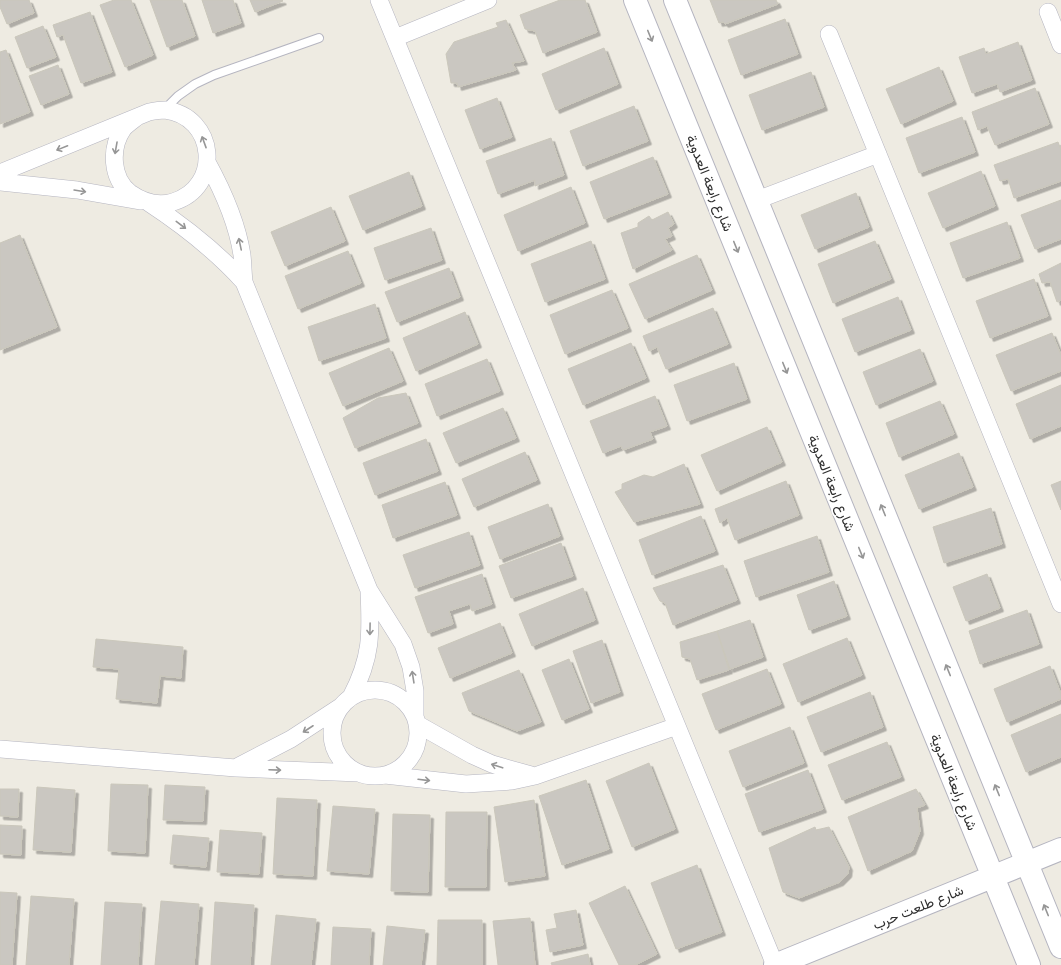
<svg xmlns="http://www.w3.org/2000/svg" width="1061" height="965" viewBox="0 0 1061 965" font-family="'DM Sans',Vazirmatn,sans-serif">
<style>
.building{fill:#cac7c1;stroke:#cac7bb;filter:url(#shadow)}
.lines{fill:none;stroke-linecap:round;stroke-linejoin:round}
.lane-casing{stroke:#b5b5c0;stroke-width:10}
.street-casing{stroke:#b5b5c0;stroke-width:18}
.secondary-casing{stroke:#b5b5c0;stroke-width:24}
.lane{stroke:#fff;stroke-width:8}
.street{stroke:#fff;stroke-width:17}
.secondary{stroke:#fff;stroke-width:22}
.oneway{stroke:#969696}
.labels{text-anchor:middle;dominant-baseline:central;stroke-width:3.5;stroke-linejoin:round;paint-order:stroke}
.street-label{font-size:14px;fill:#2e2e2e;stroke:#fff}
</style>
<defs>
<filter id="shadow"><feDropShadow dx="3.5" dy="3.5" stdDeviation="0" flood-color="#0004"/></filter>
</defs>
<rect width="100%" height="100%" fill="#eeebe2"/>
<path class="building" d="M0 0H29L34 13 7 24 0 7Z
M114 0H131L153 55 125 67 100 5Z
M150 0H182L195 36 167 47Z
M202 0H233L241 23 213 33Z
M250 0H282L283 1 255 12Z
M560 0H585L597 32 543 53 535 31 525 29 520 15Z
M710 0H776L778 4 725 24 723 22 719 23Z
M90 12 112 72 81 83 63 35 57 37 53 25Z
M785 19 798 54 741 75 728 40Z
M506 20 524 61 512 63 516 70 458 87 457 83H451L446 54 454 42 498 27 496 23Z
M43 26 56 57 27 68 15 37Z
M1018 42 1032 80 1000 92 997 84 972 93 959 57 984 48 986 54Z
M604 48 618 84 556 110 542 74Z
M6 50 30 112 0 124V52Z
M58 65 69 94 41 105 29 76Z
M939 67 953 101 901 124 886 89Z
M811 72 824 107 762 130 749 95Z
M1035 88 1049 124 995 145 987 126 978 130 972 112Z
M497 98 512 137 480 149 465 110Z
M634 106 648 141 583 166 570 131Z
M962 117 975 152 919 173 906 138Z
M551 138 564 175 535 186V180L498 194 486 161Z
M1058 142 1061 150V181L1014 198 1008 179 1000 181 994 165Z
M653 157 668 194 604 219 590 182Z
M981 171 995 206 943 228 928 193Z
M409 172 422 206 363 230 349 196Z
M571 187 585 223 518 251 504 215Z
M856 193 869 227 815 249 801 215Z
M1061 200V239L1035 249 1021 215Z
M331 207 345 241 285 266 271 232Z
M668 212 674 224 668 228 672 236 665 239 672 250 633 269 621 233 638 227V223L649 216 652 220Z
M1007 222 1020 258 963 278 950 243Z
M431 228 442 260 385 280 374 248Z
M20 235 57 327 0 350V243Z
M591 241 605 279 545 302 531 264Z
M875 241 891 279 833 303 818 264Z
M348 251 361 283 298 309 285 276Z
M697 255 712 290 645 319 629 284Z
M1061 263V300L1057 302 1050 282 1042 283 1039 274Z
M449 268 460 297 397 322 385 292Z
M1034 279 1048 316 990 338 976 301Z
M612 290 628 328 565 354 550 315Z
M898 297 911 330 855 352 842 319Z
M375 304 386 338 319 361 308 327Z
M713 308 728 344 666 369 657 347 649 351 643 336Z
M465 312 478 344 416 371 403 338Z
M1052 333 1061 355V371L1011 391 996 355Z
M631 343 646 378 583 405 568 369Z
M389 348 403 381 343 406 329 373Z
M920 349 933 381 876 405 863 372Z
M487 359 500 391 437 416 425 384Z
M734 363 747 399 687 421 674 385Z
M1061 385V426L1030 439 1016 404Z
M406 393 418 423 355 448 343 418 378 398Z
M655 396 667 426 650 432 653 439 623 450 621 446 603 453 590 421Z
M940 401 954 434 899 457 886 423Z
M503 408 516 438 456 463 443 433Z
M767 427 782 462 717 491 701 455Z
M426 439 438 471 375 495 363 463Z
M525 452 537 480 474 507 462 479Z
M959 453 973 487 919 509 905 475Z
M684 464 700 504 634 522 615 492 622 489V484L644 475 653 477Z
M786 481 799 515 735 540 727 518 720 523 715 509Z
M1061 481V510L1051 485Z
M445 482 457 515 393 538 382 505Z
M548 504 560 536 500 559 488 527Z
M991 508 1002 544 944 563 933 527Z
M701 516 715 551 652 575 639 540Z
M469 532 480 565 415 588 403 555Z
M817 536 829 572 756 597 744 561Z
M561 543 573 576 511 598 499 566Z
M723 565 737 600 673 625 665 603 660 601 653 588Z
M482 574 492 604 472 611 470 604 449 611 453 624 428 633 415 597Z
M987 574 1000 608 966 621 953 587Z
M834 581 847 616 809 630 797 595Z
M583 588 595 620 532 646 519 614Z
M1027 610 1039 644 980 664 969 631Z
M750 620 763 657 730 669 717 631Z
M500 623 512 653 450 678 438 648Z
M717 631 729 670 697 680 690 659 682 657 680 642Z
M847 638 862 675 798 702 783 664Z
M96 639 183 647 181 678 160 676 157 703 116 699 119 669 93 667Z
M602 640 620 692 591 703 573 651Z
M569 659 589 709 562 720 542 670Z
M1050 666 1061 694V699L1007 722 994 689Z
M767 669 781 704 716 730 702 694Z
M519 670 541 722 517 731 469 711 462 693Z
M870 692 883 727 821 752 807 717Z
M1061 714V757L1026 772 1011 735Z
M790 727 804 763 743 787 729 751Z
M887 742 901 777 842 800 828 765Z
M649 763 675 829 632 847 606 781Z
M808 770 823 809 759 832 745 794Z
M586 780 609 849 562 865 539 796Z
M111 784 148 785 145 853 108 851Z
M165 785 205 787 203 821 163 820Z
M37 787 75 790 71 852 33 850Z
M0 789H19L18 817 0 816Z
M916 789 925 805 917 808 920 831 912 851 868 871 848 817Z
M277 798 317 800 313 876 273 874Z
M534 800 545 876 505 882 494 807Z
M333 806 375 809 369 874 327 871Z
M446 812H487L486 887H445Z
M393 814 430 815 428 892 391 891Z
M0 825 22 826 21 855 0 854Z
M815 827 816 830 829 827 849 867 848 874 840 882 799 898 783 892 769 848Z
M220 830 262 833 259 874 217 872Z
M173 835 209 838 206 867 170 864Z
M697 865 722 932 676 949 651 883Z
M625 886 657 954 635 965H619L589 903Z
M0 892 17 893 12 965H0Z
M31 896 74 899 69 965H26Z
M161 901 199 904 194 965H155Z
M105 902 142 904 138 965H101Z
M215 902 254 905 250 965H211Z
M576 910 583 945 550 952 546 930 557 928 554 914Z
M276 915 316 919 311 965H271Z
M530 918 535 965H498L493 921Z
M438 920H482V965H437Z
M387 926 425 930 421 965H383Z
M333 927 371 929 369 965H331Z
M588 954 590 965H552L551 963Z"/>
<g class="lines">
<g class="lane-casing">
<path id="lane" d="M164 110 178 96 195 84 214 75 319 38"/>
</g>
<g class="street-casing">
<path id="street" d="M379 0 775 965
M1048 12 1061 45
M829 34 1061 604
M395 38 488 0
M207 162C223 191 237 222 242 255 243 264 243 273 244 282L369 590 403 644 411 667 415 691V716
M0 173 149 112C154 111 160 110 165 110 216 116 223 187 173 202 157 207 143 202 130 193 111 178 110 148 123 129 126 125 132 121 137 117
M0 182 77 190 140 201
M757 200 878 154
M149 203C184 226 216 251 244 282
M332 733a43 43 0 1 1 86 0a43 43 0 1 1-86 0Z
M351 697C372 657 371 634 369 590
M417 724 472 755 492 764 531 775
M0 749 236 768 359 773
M237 767 291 739 340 707
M385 775 466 784 512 781 535 776 677 726"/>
</g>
<g class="secondary-casing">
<path id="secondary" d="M635 0 1029 965
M675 0 1061 947
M775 965 1061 849"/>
</g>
<use href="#lane" class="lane"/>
<use href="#street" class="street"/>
<use href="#secondary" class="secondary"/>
</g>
<defs><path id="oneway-shaft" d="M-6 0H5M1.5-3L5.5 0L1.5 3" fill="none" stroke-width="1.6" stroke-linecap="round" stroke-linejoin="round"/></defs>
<g class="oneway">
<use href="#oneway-shaft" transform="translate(650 36) rotate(68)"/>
<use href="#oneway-shaft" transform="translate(204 142) rotate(-110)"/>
<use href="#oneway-shaft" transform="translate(62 148) rotate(158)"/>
<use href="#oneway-shaft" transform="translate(116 148) rotate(100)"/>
<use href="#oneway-shaft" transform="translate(80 191) rotate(9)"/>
<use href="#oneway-shaft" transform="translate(181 225) rotate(37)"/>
<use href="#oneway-shaft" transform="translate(240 244) rotate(-102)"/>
<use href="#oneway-shaft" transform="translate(736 247) rotate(68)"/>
<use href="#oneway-shaft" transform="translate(785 368) rotate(68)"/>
<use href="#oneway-shaft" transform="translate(883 510) rotate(-112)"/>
<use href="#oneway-shaft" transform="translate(861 553) rotate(68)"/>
<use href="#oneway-shaft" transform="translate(370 629) rotate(91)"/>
<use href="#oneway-shaft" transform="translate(948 670) rotate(-112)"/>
<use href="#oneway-shaft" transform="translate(413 677) rotate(-99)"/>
<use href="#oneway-shaft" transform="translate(308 729) rotate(147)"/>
<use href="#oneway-shaft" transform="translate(497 766) rotate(-162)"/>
<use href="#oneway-shaft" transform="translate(275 770) rotate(2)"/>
<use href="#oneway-shaft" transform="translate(424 780) rotate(7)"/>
<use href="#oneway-shaft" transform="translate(997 790) rotate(-112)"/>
<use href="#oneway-shaft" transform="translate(1046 910) rotate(-112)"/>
</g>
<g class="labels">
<g class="street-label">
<text transform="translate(710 183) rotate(68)">شارع رابعة العدوية</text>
<text transform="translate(832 483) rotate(68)">شارع رابعة العدوية</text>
<text transform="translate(954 782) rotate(68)">شارع رابعة العدوية</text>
<text transform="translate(918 907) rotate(-22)">شارع طلعت حرب</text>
</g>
</g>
</svg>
